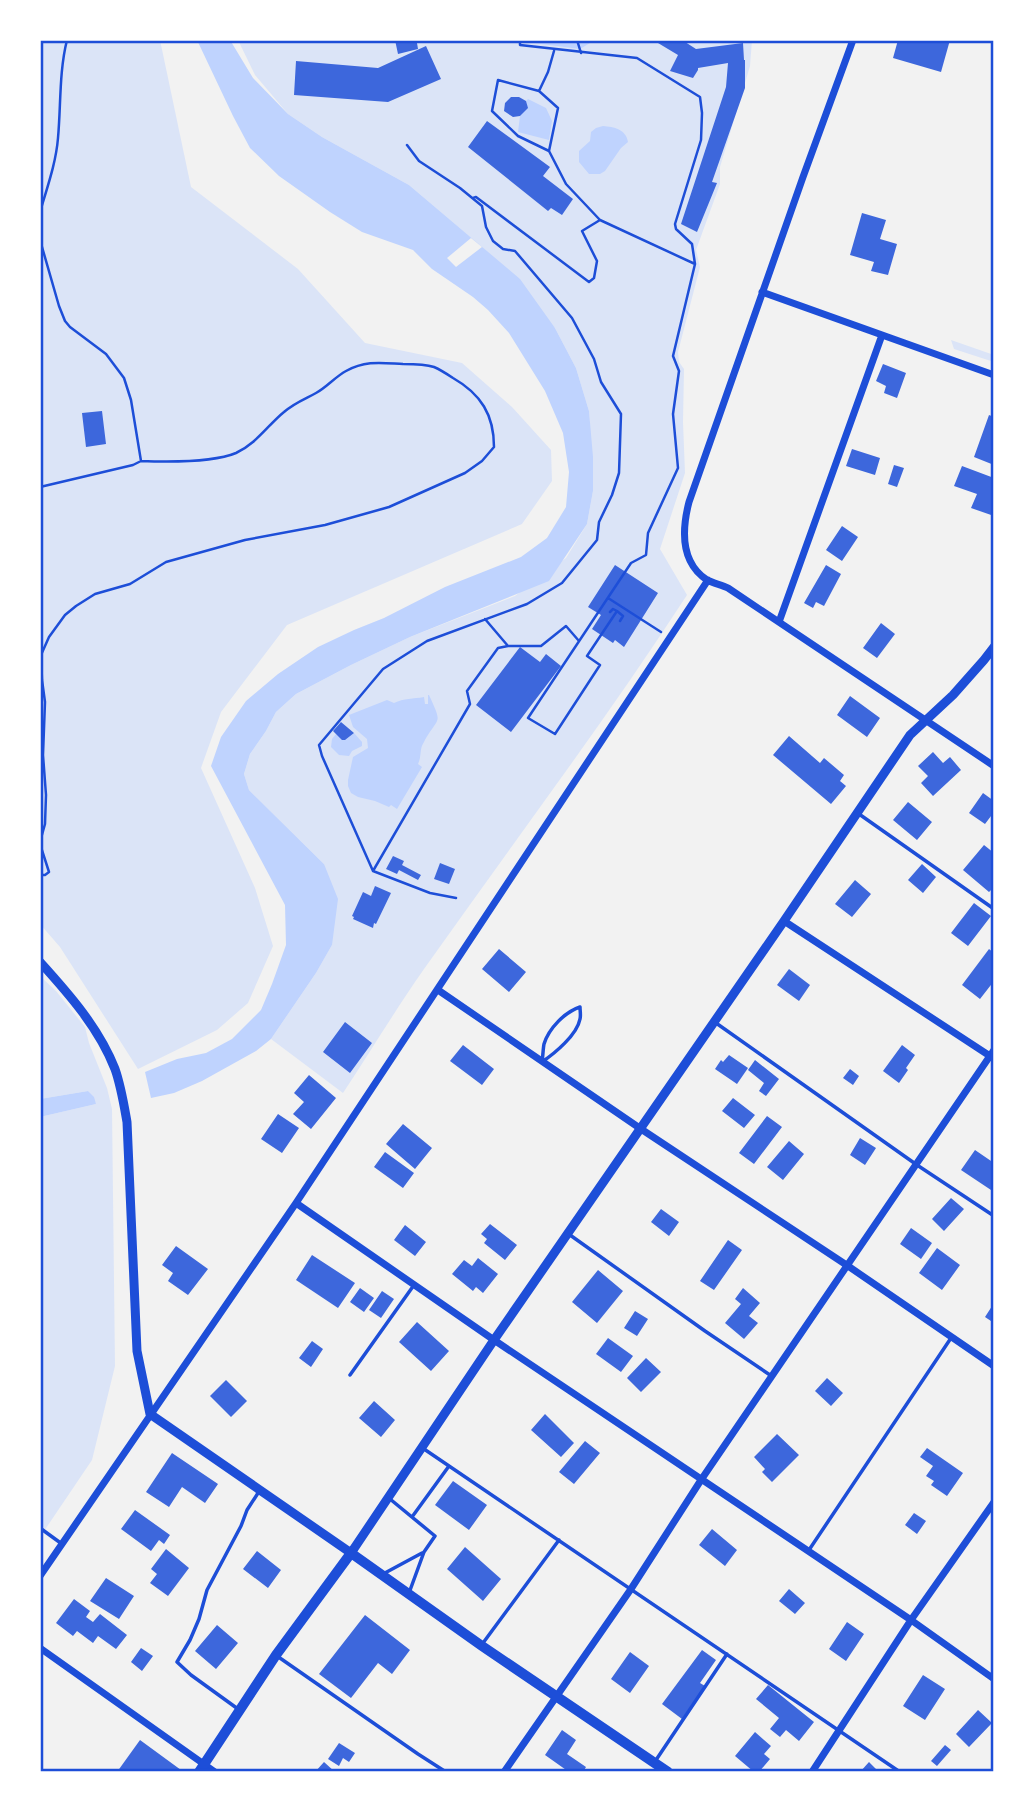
<svg xmlns="http://www.w3.org/2000/svg" width="1034" height="1812" viewBox="0 0 1034 1812" font-family="Raleway,sans-serif">
<style>
.green{fill:#dbe4f7}
.water{fill:#bfd3fe}
.pier{fill:#f2f2f2}
.building{fill:#3d67dc}
.lines{fill:none;stroke-linecap:round;stroke-linejoin:round}
.path{stroke:#1d4ed8;stroke-width:2.5}
.service{stroke:#1d4ed8;stroke-width:3.5}
.minor{stroke:#1d4ed8;stroke-width:7}
.tertiary{stroke:#1d4ed8;stroke-width:9}
.secondary{stroke:#1d4ed8;stroke-width:10}
.neatline{fill:none;stroke:#1d4ed8;stroke-width:2.5}
</style>
<rect width="100%" height="100%" fill="#f2f2f2"/>
<path class="green" d="M40 40H160L191 187 298 269 365 343 462 363 512 407 551 450 552 481 522 524 287 625 221 712 201 768 255 888 273 946 248 1003 217 1030 138 1069 60 947 40 924Z
M238 40H752L750 66 720 167V184L696 250 700 267 678 352 679 362 684 369 683 422 685 473 660 549 687 595C604 723 512 844 424 969 396 1009 370 1052 343 1093L271 1039 316 973 332 945 324 864 249 790 244 774 250 754 266 731 276 712 296 694 351 665 410 637 515 596 566 558 587 524 593 491 589 411 576 368 555 328 482 247 409 185 322 137 288 114 255 75Z
M951 340 994 355V362L954 349Z
M40 976 56 991 85 1027 89 1043 107 1088 112 1109 115 1366 92 1460 40 1537V1117L96 1104 88 1091 40 1099Z"/>
<path class="water" d="M197 40H230L253 78 288 114 322 137 409 185 520 279 555 328 576 368 589 411 593 457V491L587 524 549 581 410 637 351 665 296 694 276 712 266 731 250 754 244 774 249 790 324 864 338 899 332 945 316 973 271 1039 256 1051 202 1081 174 1093 151 1098 145 1072 177 1059 206 1053 232 1039 261 1010 272 984 286 945 285 905 211 766 221 737 246 701 278 674 318 647 354 630 384 618 445 587 521 557 547 538 566 507 569 472 563 433 545 391 509 333 488 310 473 297 432 269 413 250 362 232 330 212 279 176 250 148 233 116Z
M530 40H590V43L580 49 534 43Z
M528 99 546 108 552 121 549 140 518 132 520 116 527 108 526 101Z
M603 126C614 127 626 129 628 142L621 148 605 171 600 174H589L579 162V151L590 141 591 132 596 128Z
M428 695H429C443 726 439 715 424 742 419 749 422 756 418 764L422 767 397 809 391 805 389 807 375 801 358 797 351 793 348 786V780L353 757 368 748 367 739 353 727 349 715 387 700 394 703C404 698 413 699 424 697L425 704H428Z
M354 733 362 742V746L352 751 349 756 339 755 331 747 332 739 336 734 345 740Z
M88 1091 94 1097 96 1104 40 1117V1099Z"/>
<path class="pier" d="M471 238 482 247 456 267 447 258Z"/>
<path class="building" d="M395 40H425V41L417 43 418 49 398 54Z
M653 40H682L696 49 743 43 744 60H745V88L712 182 717 183 697 232 681 224 726 87 728 63 698 68V70L693 78 670 71 678 55Z
M898 40H950L941 72 893 58Z
M426 46 441 79 388 102 294 95 296 61 378 68Z
M511 97H519L526 101 528 108 520 116 513 117 504 111 505 103Z
M487 121 550 167 543 176 573 199 562 215 551 208 548 211 468 147Z
M862 213 886 220 880 239 897 244 888 275 871 271 874 262 850 255Z
M883 364 906 373 897 398 884 393 886 386 876 381Z
M102 411 106 444 86 447 82 413Z
M989 415 994 417V465L974 457Z
M852 449 880 458 875 475 846 466Z
M894 465 904 468 897 487 888 484Z
M962 466 994 478V516L971 508 977 494 954 486Z
M842 526 858 537 842 561 826 550Z
M615 565 658 593 624 647 615 640 613 643 592 629 601 615 588 607Z
M826 565 841 574 824 606 816 602 813 608 804 603Z
M881 623 895 634 877 658 863 648Z
M520 647 540 662 546 654 561 666 511 732 476 705Z
M850 696 880 718 867 737 837 715Z
M341 722 354 733 345 740H342L333 731Z
M789 736 820 763 824 758 844 775 840 781 846 786 831 804 773 755Z
M933 752 943 763 950 757 961 770 933 796 921 783 928 776 918 766Z
M983 793 994 801V812L985 824 969 813Z
M908 802 932 822 917 840 893 820Z
M984 845 994 853V887L989 892 963 870Z
M393 856 404 861 402 865 421 875 418 880 399 870 397 874 386 869Z
M440 863 455 869 449 884 434 879Z
M922 864 936 877 923 893 908 880Z
M855 880 871 894 852 917 835 904Z
M375 886 391 893 376 924 374 923 373 928 353 919 354 917 352 916 363 892 371 896Z
M974 903 991 916 968 946 951 933Z
M499 949 526 972 509 992 482 969Z
M989 949 994 953V981L980 999 962 985Z
M789 969 810 985 799 1001 777 985Z
M345 1022 372 1043 350 1073 323 1052Z
M463 1045 494 1069 482 1085 450 1061Z
M902 1045 915 1055 906 1068 908 1070 899 1083 883 1071Z
M729 1055 748 1068 737 1084 715 1069 721 1060 723 1062Z
M755 1060 779 1079 766 1096 759 1091 764 1083 748 1070Z
M850 1069 859 1076 853 1085 843 1078Z
M309 1075 336 1098 311 1129 293 1114 304 1102 294 1093Z
M733 1098 755 1115 744 1128 722 1111Z
M278 1114 299 1128 282 1153 261 1139Z
M767 1116 782 1127 754 1164 739 1153Z
M403 1124 432 1148 415 1169 386 1144Z
M860 1138 876 1148 865 1165 850 1155Z
M789 1141 804 1154 783 1180 767 1167Z
M975 1150 994 1163V1192L961 1170Z
M385 1152 414 1173 403 1188 374 1167Z
M951 1198 964 1209 944 1231 932 1219Z
M661 1209 679 1222 669 1236 651 1222Z
M490 1224 517 1245 505 1260 484 1243 487 1239 481 1234Z
M405 1225 426 1242 415 1256 394 1240Z
M911 1228 932 1243 921 1259 900 1244Z
M728 1240 742 1250 714 1290 700 1281Z
M176 1246 208 1269 188 1295 168 1281 173 1273 162 1265Z
M937 1248 960 1265 942 1290 919 1273Z
M312 1255 355 1283 338 1308 296 1280Z
M478 1258 498 1274 483 1293 476 1287 473 1291 452 1274 464 1260 472 1266Z
M598 1270 623 1291 597 1323 572 1302Z
M360 1288 374 1298 364 1312 350 1302Z
M743 1288 760 1303 749 1316 758 1323 744 1339 725 1323 741 1304 735 1299Z
M382 1291 394 1299 381 1318 369 1310Z
M994 1303V1323L985 1317Z
M635 1311 648 1319 637 1336 624 1328Z
M417 1322 449 1351 431 1371 399 1342Z
M608 1338 633 1356 621 1372 596 1354Z
M312 1341 323 1349 311 1367 299 1358Z
M646 1358 661 1372 641 1392 627 1378Z
M827 1378 843 1393 831 1406 815 1391Z
M226 1380 247 1401 231 1417 210 1396Z
M374 1401 395 1420 381 1437 359 1418Z
M545 1414 574 1443 561 1457 531 1430Z
M777 1434 799 1455 772 1482 762 1472 765 1469 754 1457Z
M585 1441 600 1453 574 1484 559 1472Z
M927 1448 963 1473 947 1496 931 1485 934 1481 926 1476 933 1466 920 1457Z
M172 1453 218 1484 205 1503 182 1487 169 1507 146 1492Z
M453 1481 487 1505 469 1530 435 1505Z
M135 1510 170 1535 164 1544 159 1540 151 1551 121 1529Z
M914 1513 926 1521 917 1534 905 1525Z
M712 1529 737 1550 725 1566 699 1545Z
M465 1547 501 1579 483 1601 447 1569Z
M166 1549 189 1568 168 1596 150 1583 157 1574 151 1569Z
M257 1551 281 1570 268 1588 243 1569Z
M106 1578 134 1596 119 1619 90 1601Z
M789 1589 805 1603 795 1614 779 1601Z
M74 1599 90 1611 86 1617 93 1622 100 1614 127 1635 116 1649 98 1636 93 1643 77 1631 73 1636 56 1623Z
M365 1615 410 1650 392 1674 378 1663 351 1698 319 1674Z
M847 1622 864 1634 846 1661 829 1649Z
M217 1625 238 1643 216 1669 195 1651Z
M141 1648 153 1656 142 1671 131 1662Z
M702 1650 716 1660 700 1683 705 1686 682 1719 662 1704Z
M630 1652 649 1666 630 1693 611 1679Z
M923 1675 945 1689 925 1720 903 1706Z
M768 1685 814 1722 799 1741 786 1730 780 1737 770 1729 779 1718 756 1699Z
M978 1710 992 1723 969 1747 956 1734Z
M562 1730 576 1740 567 1754 586 1767 583 1772H569L545 1755Z
M755 1732 771 1746 764 1754 770 1759 759 1772H754L735 1756Z
M140 1740 181 1770 179 1772H117Z
M339 1743 355 1753 349 1762 343 1758 339 1766 328 1759Z
M945 1745 951 1750 937 1766 931 1761Z
M324 1762 335 1772H315Z
M869 1762 879 1772H860Z"/>
<g class="lines">
<path class="path" d="M520 40V45L637 58 700 97 702 113 701 140 675 224 676 229 692 244 695 264
M577 40 581 53
M539 91 548 72 554 51
M407 145 419 161 460 188 482 206 486 227 493 241 503 249 515 251 572 318 594 359 601 382 621 414 619 473 612 495 599 522 597 540 562 583 527 604 427 641 383 669 319 745 322 756 373 871 430 893 456 898
M549 151 558 108 539 91 498 80 492 111 518 136 549 151 566 184 600 220 695 264 673 356 679 371 673 414 678 468 648 533 646 555 631 563 528 718 555 734 600 665 587 656 617 611
M473 198 476 197 589 282 594 278 597 261 582 231 600 220
M40 212C47 188 56 163 58 138 61 105 59 72 67 40
M40 240 59 306 65 321 70 327 106 354 124 378 131 400 141 461 133 465 40 487
M608 598 661 632
M617 611 623 616 620 621
M610 612 613 609 617 611
M485 619 508 646H541L566 626 579 641
M40 842 45 824 46 795 43 755 45 702 42 680 41 655 49 637 65 615 76 606 95 594 130 584 166 562 245 540 325 525 389 507 465 473 482 461 494 447C494 415 481 394 453 378 447 374 441 370 434 367 425 364 413 364 403 364 382 363 366 360 346 371 335 377 327 387 316 393 305 399 294 403 284 412 268 425 256 444 236 453 212 463 168 462 141 461
M40 844 49 872 45 875H40
M373 871 470 704 467 691 498 648 508 646"/>
<path class="service" d="M993 207 994 208
M859 814 994 909
M580 1007C580 1011 581 1015 580 1019 577 1035 555 1053 542 1062 543 1056 543 1049 544 1044 549 1028 565 1012 580 1007Z
M716 1023 917 1165 994 1216
M570 1235 705 1331 770 1375
M350 1375 414 1285
M424 1449 900 1772
M390 1499 435 1536 424 1552 409 1593
M412 1517 449 1466
M40 1528 62 1544
M809 1550 951 1338
M383 1574 422 1553
M483 1643 559 1540
M277 1656 418 1754 446 1772
M238 1709 191 1675 177 1662 190 1640 199 1619 207 1590 241 1526 247 1510 260 1490
M656 1760 727 1654"/>
<path class="minor" d="M853 40 803 177 689 502C682 529 680 562 707 580 713 583 721 585 728 588L994 766
M762 292 994 375
M779 622 882 335
M784 921 993 1058
M438 990 641 1129 848 1266 994 1366
M296 1203 494 1340 911 1620 994 1679
M40 1576 296 1203 708 580
M40 1648 215 1772
M504 1772 631 1589 701 1480 994 1050
M812 1772 911 1620 994 1502"/>
<path class="tertiary" d="M40 962C69 994 99 1028 115 1069 121 1086 124 1105 127 1122L137 1351 150 1414 351 1553 494 1340 784 921 910 735 953 695 984 660 994 647"/>
<path class="secondary" d="M199 1772 276 1655 351 1553 482 1646 668 1772"/>
</g>
<rect width="1034" height="1812" fill="none" stroke="#ffffff" stroke-width="84"/>
<rect x="42" y="42" width="950" height="1728" class="neatline"/>
</svg>
